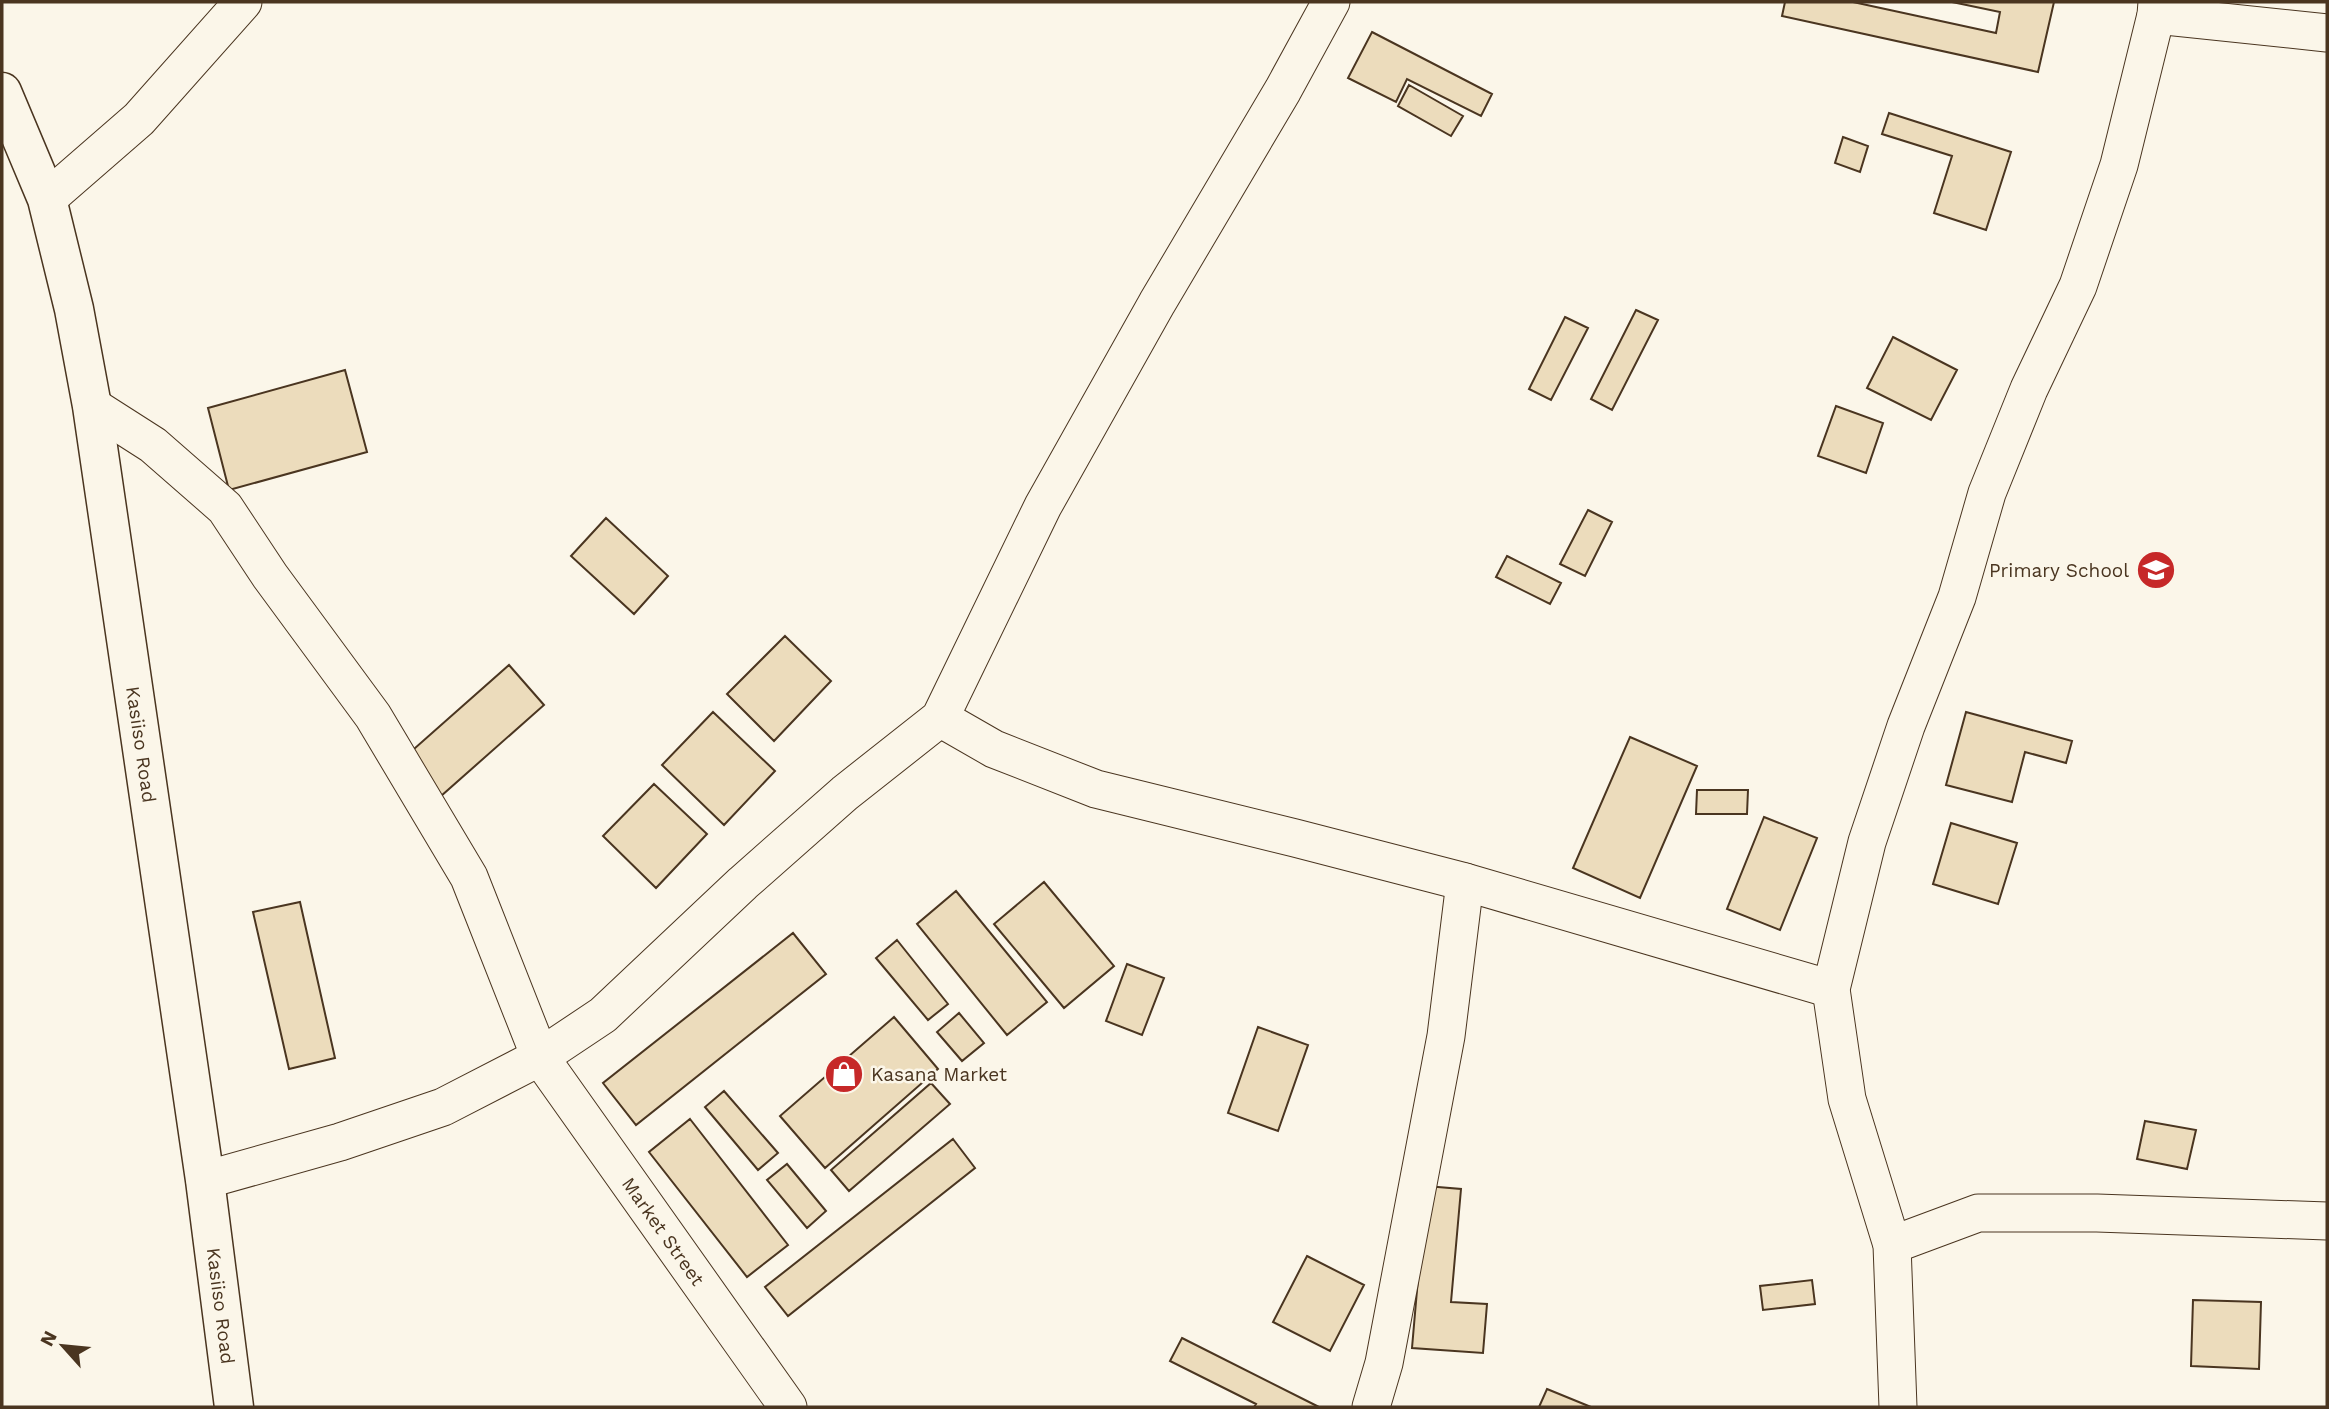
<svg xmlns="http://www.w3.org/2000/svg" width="2329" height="1409" viewBox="0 0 2329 1409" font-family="'Work Sans',sans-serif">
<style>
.building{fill:#ecdcbc;stroke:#4a3520;stroke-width:2}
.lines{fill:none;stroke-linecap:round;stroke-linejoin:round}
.street-casing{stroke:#4a3520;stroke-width:39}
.secondary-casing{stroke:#4a3520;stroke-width:41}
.street{stroke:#fbf6e9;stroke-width:37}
.secondary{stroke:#fbf6e9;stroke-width:38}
.labels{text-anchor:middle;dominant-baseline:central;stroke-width:5;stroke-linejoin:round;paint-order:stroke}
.poi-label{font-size:19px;fill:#4a3520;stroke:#fbf6e9;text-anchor:end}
.street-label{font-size:19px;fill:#4a3520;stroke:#fbf6e9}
</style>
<rect width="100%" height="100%" fill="#fbf6e9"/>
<path class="building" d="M1785 2H1853L1996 33 2000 12 1952 2H2054L2038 72 1782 16Z
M1372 32 1492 94 1481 116 1407 79 1396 102 1348 78Z
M1409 85 1463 116 1451 136 1398 106Z
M1889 113 2011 152 1986 230 1934 213 1952 156 1882 134Z
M1843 137 1868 146 1860 172 1835 163Z
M1636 310 1658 320 1612 410 1591 399Z
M1565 317 1588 328 1551 400 1529 389Z
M1893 337 1957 370 1931 420 1867 388Z
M345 370 367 452 229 490 208 408Z
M1836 406 1883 423 1866 473 1818 456Z
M1588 510 1612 522 1585 576 1560 564Z
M606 518 668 576 634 614 571 556Z
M1507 556 1561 583 1550 604 1496 577Z
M785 636 831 681 774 741 727 694Z
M509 665 544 705 441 796 406 756Z
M713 712 775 771 724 825 662 765Z
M1966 712 2072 741 2066 763 2025 752 2012 802 1946 785Z
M1630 737 1697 766 1640 898 1573 868Z
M654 784 707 834 656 888 603 836Z
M1697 790H1748L1747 814H1696Z
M1764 817 1817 838 1780 930 1727 909Z
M1951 823 2017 843 1998 904 1933 884Z
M1044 882 1114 966 1064 1008 994 924Z
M956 891 1047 1002 1007 1035 917 924Z
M300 902 335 1058 289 1069 253 912Z
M793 933 826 974 636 1125 603 1083Z
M897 940 948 1004 928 1020 876 958Z
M1127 964 1164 978 1142 1035 1106 1021Z
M959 1013 984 1043 962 1061 937 1032Z
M894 1017 938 1069 825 1168 780 1116Z
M1258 1027 1308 1045 1278 1131 1228 1113Z
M931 1083 950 1104 849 1191 831 1170Z
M724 1091 778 1153 758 1170 705 1107Z
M690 1119 788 1245 747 1277 649 1152Z
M2145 1121 2196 1130 2187 1169 2137 1159Z
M953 1139 975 1168 788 1316 765 1287Z
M787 1164 826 1211 807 1228 767 1180Z
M1426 1186 1461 1189 1451 1302 1487 1304 1483 1353 1412 1348Z
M1307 1256 1364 1285 1330 1351 1273 1322Z
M1812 1280 1815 1304 1763 1310 1760 1286Z
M2193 1300 2261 1302 2259 1369 2191 1366Z
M1182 1338 1319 1407H1254L1256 1404 1170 1361Z
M1547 1389 1591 1407H1539Z"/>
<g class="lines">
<g class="street-casing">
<g id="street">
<path d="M2156 15 2327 33"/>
<path d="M47 199 139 119 243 2"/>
<path id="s1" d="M92 406 153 445 225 508 270 576 373 716 469 877 540 1057 788 1407"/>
<path d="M940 718 994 749 1096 789 1295 838 1465 882 1831 989"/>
<path d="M205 1180 340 1142 443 1107 540 1057 603 1015 743 883 845 793 940 718 1043 506 1157 303 1283 90 1331 2"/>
<path d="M1892 1245 1978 1213H2097L2327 1221"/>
<path d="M1371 1407 1384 1363 1446 1036 1465 882"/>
<path d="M1898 1407 1892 1245 1847 1099 1831 989 1867 842 1906 726 1957 597 1987 493 2029 389 2078 286 2119 165 2156 15 2157 2"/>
</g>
</g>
<g class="secondary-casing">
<g id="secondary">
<path id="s2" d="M2 92 47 199 74 309 92 406 205 1180 234 1407"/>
</g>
</g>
<use href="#street" class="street"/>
<use href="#secondary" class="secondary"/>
</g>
<defs>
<g id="school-disc" transform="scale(2.0125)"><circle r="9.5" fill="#c62828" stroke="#fbf6e9"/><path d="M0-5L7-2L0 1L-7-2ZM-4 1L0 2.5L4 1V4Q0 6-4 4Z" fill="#fff"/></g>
<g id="shop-disc" transform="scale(2.0125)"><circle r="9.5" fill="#c62828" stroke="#fbf6e9"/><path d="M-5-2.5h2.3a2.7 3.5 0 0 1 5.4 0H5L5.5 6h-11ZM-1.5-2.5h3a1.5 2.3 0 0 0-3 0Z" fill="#fff"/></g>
</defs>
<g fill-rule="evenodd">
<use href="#school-disc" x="2156" y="570"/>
<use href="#shop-disc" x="844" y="1074"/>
</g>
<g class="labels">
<g class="poi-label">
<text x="2129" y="570">Primary School</text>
<text x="871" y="1074" text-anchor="start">Kasana Market</text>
</g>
<g class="street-label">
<text stroke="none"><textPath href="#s2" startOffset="670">Kasiiso Road</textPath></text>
<text stroke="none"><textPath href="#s1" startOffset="1018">Market Street</textPath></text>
<text stroke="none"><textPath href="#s2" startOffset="1237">Kasiiso Road</textPath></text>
</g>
</g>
<rect width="2329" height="1409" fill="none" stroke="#4a3520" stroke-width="7"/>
<g transform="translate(63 1346) rotate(297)" stroke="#fbf6e9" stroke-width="5" paint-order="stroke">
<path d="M0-5L12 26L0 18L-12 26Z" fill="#4a3520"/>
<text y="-10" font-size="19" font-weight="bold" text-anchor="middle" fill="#4a3520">N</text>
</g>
</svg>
